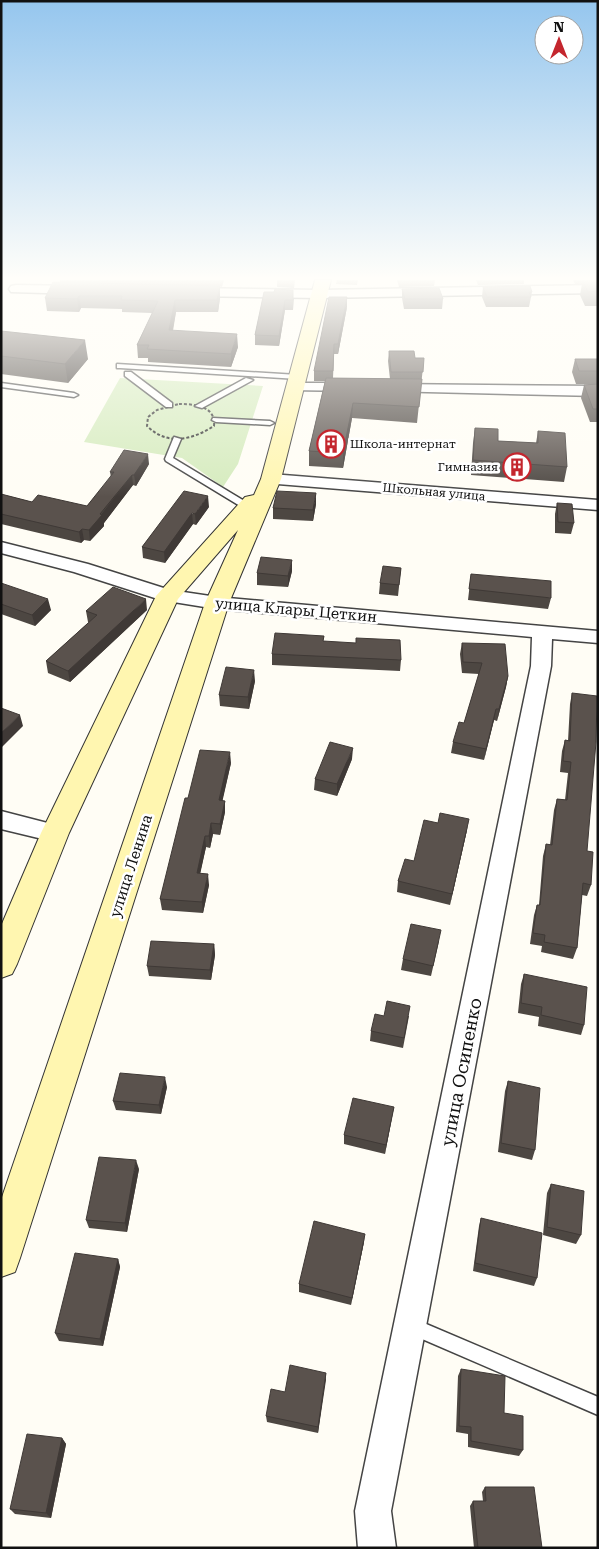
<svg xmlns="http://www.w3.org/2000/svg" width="599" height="1549" viewBox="0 0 599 1549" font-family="'Roboto Serif',serif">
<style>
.green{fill:#d5ebbd}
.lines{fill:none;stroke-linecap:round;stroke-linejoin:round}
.service-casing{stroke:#444;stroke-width:3}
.minor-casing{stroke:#444;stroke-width:3}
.secondary-casing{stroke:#333;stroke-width:2}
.path{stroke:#333;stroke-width:2;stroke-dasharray:3 2;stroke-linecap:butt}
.service{fill:#fff;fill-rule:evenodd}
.minor{fill:#fff;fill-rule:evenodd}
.secondary{fill:#fff6b0;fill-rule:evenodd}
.wall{fill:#4d4742}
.shaded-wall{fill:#3f3936}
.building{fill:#5a524d;stroke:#3f3936}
.labels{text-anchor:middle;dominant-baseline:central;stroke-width:5;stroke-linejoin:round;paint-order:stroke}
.far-poi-label{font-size:12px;fill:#111;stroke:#fff;text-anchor:start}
.far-street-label{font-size:12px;fill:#111;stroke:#fff}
.street-label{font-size:15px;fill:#111;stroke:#fff}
.near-street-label{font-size:18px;fill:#111;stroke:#fff}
</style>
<rect width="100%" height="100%" fill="#fffdf5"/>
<path class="green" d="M120 378 263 386 238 464 223 487 182 458 84 442Z"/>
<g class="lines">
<g class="service-casing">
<path id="service" d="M117 364 298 375 302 377 298 379 120 368H117Z
M125 372H131L172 403V407H166L125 376Z
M246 378 253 380 202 408 195 406Z
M1 383 74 393 78 395 74 397 1 387Z
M213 418 270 421 274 423 270 425 216 422 212 420Z
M174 437 181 439 173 458 251 505V509H245L166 461 165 459Z
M412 1318 598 1397V1415L406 1332 404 1326 406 1320Z"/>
</g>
<g class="minor-casing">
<path id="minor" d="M16 285 80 286 87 290 80 294 11 292 9 289 11 286Z
M598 285V293L320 298 189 296 182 292 189 288 320 290Z
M295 383H354L359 384 361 387 359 390 354 391 290 390 288 387 290 384Z
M391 384 598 386V396L386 391 384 388 386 385Z
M271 474 598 500V510L265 483 263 479 265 475Z
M1 542 88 564 170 590 217 597 598 631V643L552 639 551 666 391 1511 396 1548H358L355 1511 531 666 532 637 217 609 161 600 74 572 1 553Z
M1 811 63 827 67 833 63 839 55 842 1 829Z"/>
</g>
<g class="secondary-casing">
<path id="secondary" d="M315 280H331L281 479 229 603 20 1258 15 1272 1 1277V1200L205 603 238 530 178 599 69 833 17 964 12 974 1 978V926L41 833 156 596 245 497 254 495 261 479Z"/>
</g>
<path class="path" d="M179 404C195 404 216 406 214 426 192 440 167 446 147 426L148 417 157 410Z"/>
<use href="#service" class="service"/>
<use href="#minor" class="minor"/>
<use href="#secondary" class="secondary"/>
</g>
<path class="wall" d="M60 280H224L222 287 220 286V298L218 312H176L173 331 238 347 231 367 148 362V358H138L137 345 152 313 122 312V309L81 308 79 312 47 311 45 298 60 283Z
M277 280H295L294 288 277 287Z
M337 280H358L357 285 336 284Z
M397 280H435L434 286 399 287Z
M476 280H524V284L478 285Z
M573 280H598V306H585L580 295 582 284H575Z
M483 287 532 292 529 307H486L482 297Z
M402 289 443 299 442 309H404L402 298Z
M264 292 294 299 293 310H285L279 346 255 345V335Z
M347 307 338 354H334L333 378 390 379 388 361 389 351 415 358H424L417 423 352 418 343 468 309 466V451L325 381H314V371Z
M1 331 88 359 68 383 1 374Z
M575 359H598V384H576L572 372Z
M598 384V422H590L581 398 584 385Z
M475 428 498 441 536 443 538 431 567 467 564 482 471 475 473 443Z
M149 464 136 486 133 485 104 523V526L90 541 84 540 81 543 1 524V494L32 502 87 506 111 477 110 472Z
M557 503 574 523 571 534 555 533V514Z
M316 504 313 521 273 519V508Z
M209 507 196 525 193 524 165 563 143 558 142 547 156 529Z
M401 568 398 596 379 594 380 583Z
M292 571 288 587 257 585V573Z
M471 574 551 598 548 609 468 600Z
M1 583 51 610 35 626 1 614Z
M147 610 70 682 48 673 46 661 89 622H88L86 611Z
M324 636 323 641 401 660 400 671 272 665V654Z
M462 643 508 676 506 687 497 721 494 720 484 760 451 753 453 742 464 723 479 674 462 673 460 654Z
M255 681 249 709 220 706 219 695Z
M572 693 587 851 591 885 587 896 582 895 577 948 573 959 541 952 542 946 530 944 534 915 537 905H539L543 856 546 844 550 845 554 810 557 799 565 800 568 773 560 772 562 751 565 740 568 741 570 704Z
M352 759 337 796 314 790 315 779Z
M231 763 222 801H225V812L220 835 213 834 210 848 206 847 200 873 209 885 203 913 162 910 160 899 188 798Z
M467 830 450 905 397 892 398 881 414 861Z
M439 941 431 976 401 970 403 959Z
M214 944 215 955 211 980 149 976 147 966Z
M524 974 584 1025 581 1035 538 1026 539 1017 518 1013 521 984Z
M384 1016H409L403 1048 370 1041 371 1031Z
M508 1081 535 1150 532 1160 498 1152 505 1091Z
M167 1087 161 1114 116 1110 113 1101Z
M394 1107 385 1154 344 1144V1135Z
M139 1169 127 1232 89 1228 86 1220Z
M551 1184 581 1235 576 1244 543 1235 547 1193Z
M481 1218 537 1278 534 1286 473 1271 479 1226Z
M364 1242 351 1305 299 1292V1284Z
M118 1259 120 1267 103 1346 59 1341 55 1333Z
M461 1369 504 1413 523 1450 519 1456 468 1447V1434L456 1432 458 1376Z
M326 1373 318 1433 267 1422 266 1416 285 1392Z
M62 1438 66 1444 51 1518 15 1514 10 1509Z
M485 1487 542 1548H474L470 1506 473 1501H483L482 1492Z"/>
<path class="shaded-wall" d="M220 286V298L218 312 217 300Z
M79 296 81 308 79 312 77 299Z
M347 297V307L338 354V344Z
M175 300 176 312 170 343 169 330Z
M285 300V310L279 346V336Z
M237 334 238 347 231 367V354Z
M85 340 88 359 68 383 65 364Z
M353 403 352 418 343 468V453Z
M148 454 149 464 136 486 134 475Z
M132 475 133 485 104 523V526L90 541 89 530Z
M316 493V504L313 521V510Z
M208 496 209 507 196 525 195 514Z
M192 513 193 524 165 563 164 552Z
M82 529 84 540 81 543 79 532Z
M292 560V571L288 587V576Z
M48 599 51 610 35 626 32 615Z
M146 599 147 610 70 682 68 671Z
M254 670 255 681 249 709 248 697Z
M508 676 506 687 497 721 499 709Z
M496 709 494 720 484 760 486 749Z
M20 715 23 726 1 748V733Z
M353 748 352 759 337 796V784Z
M230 752 231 763 220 812 219 800Z
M225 801V812L220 835V824Z
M469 819 467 830 450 905 452 894Z
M211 823 213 834 210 848 209 836Z
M205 836 206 847 198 884 197 873Z
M208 874 209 885 203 913 202 902Z
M214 944 215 955 211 980 210 970Z
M165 1077 167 1087 161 1114 159 1105Z
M394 1107 392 1117 385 1154 386 1145Z
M136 1160 139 1169 127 1232 125 1223Z
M365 1234 364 1242 351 1305 352 1298Z
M118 1259 120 1267 103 1346 100 1339Z
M326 1373V1380L318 1433V1427Z
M62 1438 66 1444 51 1518 46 1513Z"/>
<path class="building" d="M598 280V291L588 292 583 281Z
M53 282 220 286 217 300H175L169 330 237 334 231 354 147 349 149 345H137L158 301 121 300 122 296H79L77 299 45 298Z
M530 286 532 292H529L531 297H487L483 287Z
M439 288 443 299H405L402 289Z
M275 289 293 290V300H285L279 336 255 335 264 292H274Z
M329 297H347L338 344H334L333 371H314Z
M1 331 85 340 65 364 1 356Z
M389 351H414L415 358H424L423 372H391Z
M575 359H598V371H579Z
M326 378 422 379 419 407 353 403 343 453 309 451Z
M598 384V409H593L584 385Z
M475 428 498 429V441L538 443V431L565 433 567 467 473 460Z
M124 450 148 454 134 475H132L100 514 102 515 89 530 82 529 79 532 1 514V494L32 502 38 495 87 506 114 472H110Z
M184 491 208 496 195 514 192 513 164 552 142 547Z
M277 491 316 493 313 510 273 508Z
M557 503 572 504 574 523 558 522Z
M261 557 292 560 288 576 257 573Z
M383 566 401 568 399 585 380 583Z
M471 574 551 581V598L469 589Z
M1 583 48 599 32 615 1 604Z
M113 587 146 599 68 671 46 661 97 615 86 611Z
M275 633 324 636 323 641 356 643V638L400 640 401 660 272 654Z
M462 643 505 644 508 676 499 709H496L486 749 453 742 459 722 464 723 482 663 463 662Z
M226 667 254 670 248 697 219 695Z
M572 693 597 696 596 742 587 851 593 852 591 885 583 883 577 948 544 942 545 935 533 933 537 905H540L546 844 552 845 557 799 567 800 571 762 563 761 565 740 570 741Z
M1 708 20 715 1 733Z
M330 742 353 748 337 784 315 779Z
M200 750 230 752 219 800 225 801 220 824 211 823 209 836H205L197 873 208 874 202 902 160 899 185 798H188Z
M440 813 469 819 452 894 398 881 405 859 414 861 424 820 438 823Z
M411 924 441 930 433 966 403 959Z
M151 941 214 944 210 970 147 966Z
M524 974 587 987 584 1025 541 1015 542 1007 521 1003Z
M387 1001 410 1006 404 1038 371 1031 375 1014 384 1016Z
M120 1073 165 1077 159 1105 113 1101Z
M508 1081 540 1088 535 1150 501 1143Z
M353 1098 394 1107 386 1145 344 1135Z
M99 1157 136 1160 125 1223 86 1220Z
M551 1184 584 1191 581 1235 547 1227Z
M481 1218 542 1233 537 1278 475 1263Z
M314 1221 365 1234 352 1298 299 1284Z
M75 1253 118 1259 100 1339 55 1333Z
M290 1365 326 1373 318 1427 266 1416 271 1389 285 1392Z
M461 1369 505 1376 504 1413 523 1416V1450L471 1441V1427L459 1426Z
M27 1434 62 1438 46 1513 10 1509Z
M485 1487H534L542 1548H478L473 1501H486Z"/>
<linearGradient id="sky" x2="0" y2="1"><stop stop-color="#95c6ee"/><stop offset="0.56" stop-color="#fffefa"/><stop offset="1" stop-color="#fffefa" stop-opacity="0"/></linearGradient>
<rect width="599" height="497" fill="url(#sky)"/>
<defs>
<g id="building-ring" transform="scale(1.4375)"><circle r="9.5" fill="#fff" stroke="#c4262e" stroke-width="1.5"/><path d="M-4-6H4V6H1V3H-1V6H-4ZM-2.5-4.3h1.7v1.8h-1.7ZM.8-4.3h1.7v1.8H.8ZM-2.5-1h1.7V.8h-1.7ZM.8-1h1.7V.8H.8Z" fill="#c4262e"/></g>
</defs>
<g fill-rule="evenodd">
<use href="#building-ring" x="331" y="444"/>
<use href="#building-ring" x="517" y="467"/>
</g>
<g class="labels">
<g class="far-poi-label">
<text x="350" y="444">Школа-интернат</text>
<text x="498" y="467" text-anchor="end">Гимназия</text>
</g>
<g class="far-street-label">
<text transform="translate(434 492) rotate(5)">Школьная улица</text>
</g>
<g class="street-label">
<text transform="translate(296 610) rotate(5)">улица Клары Цеткин</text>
<text transform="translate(131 866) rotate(-72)">улица Ленина</text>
</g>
<g class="near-street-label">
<text transform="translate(461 1072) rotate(-79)">улица Осипенко</text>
</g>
</g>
<rect width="599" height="1549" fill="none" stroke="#111111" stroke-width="5"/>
<g transform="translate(559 40)"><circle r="24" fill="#ffffff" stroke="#a0a0a0"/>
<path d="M0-4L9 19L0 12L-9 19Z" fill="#c4262e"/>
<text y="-8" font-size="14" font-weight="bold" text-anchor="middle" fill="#111111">N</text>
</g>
</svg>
